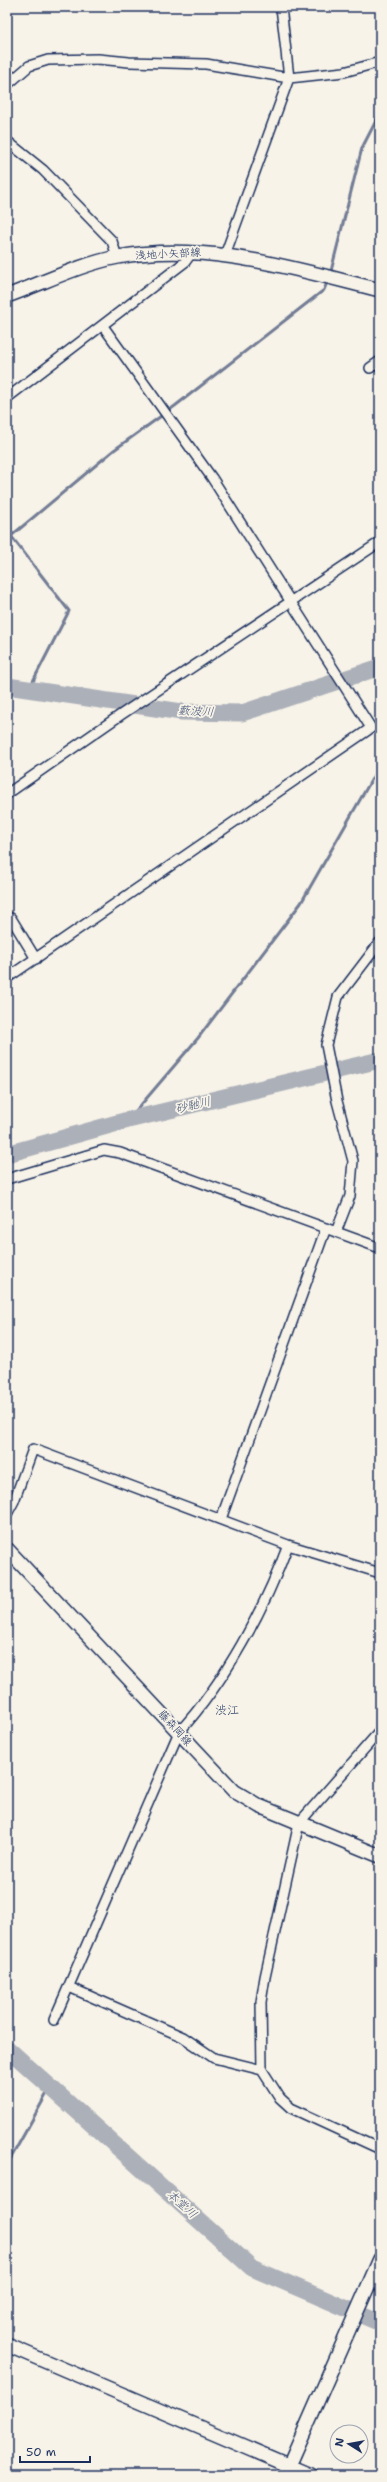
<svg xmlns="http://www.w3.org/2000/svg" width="387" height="2482" viewBox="0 0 387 2482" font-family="'Shantell Sans','Klee One',sans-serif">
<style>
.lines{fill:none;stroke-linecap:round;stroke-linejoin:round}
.stream{stroke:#727c95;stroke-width:3}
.river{stroke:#acb0b9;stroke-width:17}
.street-casing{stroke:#1b2f5e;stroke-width:12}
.secondary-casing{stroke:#1b2f5e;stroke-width:16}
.street{stroke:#f7f3e8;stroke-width:9}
.secondary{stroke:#f7f3e8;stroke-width:13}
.labels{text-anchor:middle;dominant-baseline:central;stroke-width:3.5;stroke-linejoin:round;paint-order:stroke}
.street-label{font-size:11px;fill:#1b2f5e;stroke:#f7f3e8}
.water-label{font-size:12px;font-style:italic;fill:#465679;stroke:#f7f3e8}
.neighbourhood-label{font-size:12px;fill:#1b2f5e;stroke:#f7f3e8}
</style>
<rect width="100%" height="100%" fill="#f7f3e8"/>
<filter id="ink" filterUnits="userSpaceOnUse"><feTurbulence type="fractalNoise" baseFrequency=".025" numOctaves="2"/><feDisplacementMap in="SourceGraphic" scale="8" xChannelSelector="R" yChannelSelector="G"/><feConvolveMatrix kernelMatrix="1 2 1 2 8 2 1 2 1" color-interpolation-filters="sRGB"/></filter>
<g filter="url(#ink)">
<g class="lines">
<path class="stream" d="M330 275 362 148 380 113
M29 689 69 611 11 536 114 450 175 406 324 290 328 280
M128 1120 198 1038 301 903 373 777 380 770
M7 2165 50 2088"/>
<path class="river" d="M7 686 182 712 242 713 380 667
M7 1154 128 1120 380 1060
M7 2048 252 2268 380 2323"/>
<g class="street-casing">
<path id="street" d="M7 85 29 66 48 60 98 59 129 62 206 64 289 78 344 72 380 62
M7 141 43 170 112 241 117 257
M225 255 289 78 281 7
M370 368 380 361
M7 398 185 262 193 251
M7 794 122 714 380 542
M11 918 36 959
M7 978 371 728 212 478 103 326
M7 1179 104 1150 120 1153 380 1248
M336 1232 350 1196 353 1161 337 1101 326 1045 338 997 380 942
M7 1514 14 1501 33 1449 288 1545 380 1573
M221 1519 326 1228
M380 1731 299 1823 265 1977 261 2002 262 2070 280 2098 291 2108 380 2149
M69 1987 183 2037 214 2058 262 2070
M54 2020 179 1732C225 1682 265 1608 288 1545"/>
</g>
<g class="secondary-casing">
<path id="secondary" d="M7 296C43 283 81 264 118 257 208 241 294 269 380 290
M7 1549 234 1791 259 1806 380 1856
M7 2345 311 2475
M285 2475 380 2259"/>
</g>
<use href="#street" class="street"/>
<use href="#secondary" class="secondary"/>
</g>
</g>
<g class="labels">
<g class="street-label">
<text transform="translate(168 254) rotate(-3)">浅地小矢部線</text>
<text transform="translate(175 1728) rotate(48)">藤森岡線</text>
</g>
<g class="water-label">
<text transform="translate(196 711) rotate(3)">藪波川</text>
<text transform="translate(193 1105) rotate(-13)">砂馳川</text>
<text transform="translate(182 2204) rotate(42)">本堂川</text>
</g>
<g class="neighbourhood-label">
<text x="227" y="1710">渋江</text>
</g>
</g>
<rect width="387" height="2482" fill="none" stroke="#f7f3e8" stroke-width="24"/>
<rect x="12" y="12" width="363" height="2458" fill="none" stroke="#1b2f5e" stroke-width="1.5" filter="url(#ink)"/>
<g transform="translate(349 2444) rotate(281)"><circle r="19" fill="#f7f3e8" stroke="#9fa5b1"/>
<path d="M0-3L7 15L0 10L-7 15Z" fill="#1b2f5e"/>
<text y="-6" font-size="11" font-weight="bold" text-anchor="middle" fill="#1b2f5e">N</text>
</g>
<path d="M20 2456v6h70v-6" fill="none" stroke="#1b2f5e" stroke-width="2"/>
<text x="26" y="2456" font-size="12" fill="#1b2f5e" stroke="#f7f3e8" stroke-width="3" paint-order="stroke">50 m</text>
</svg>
